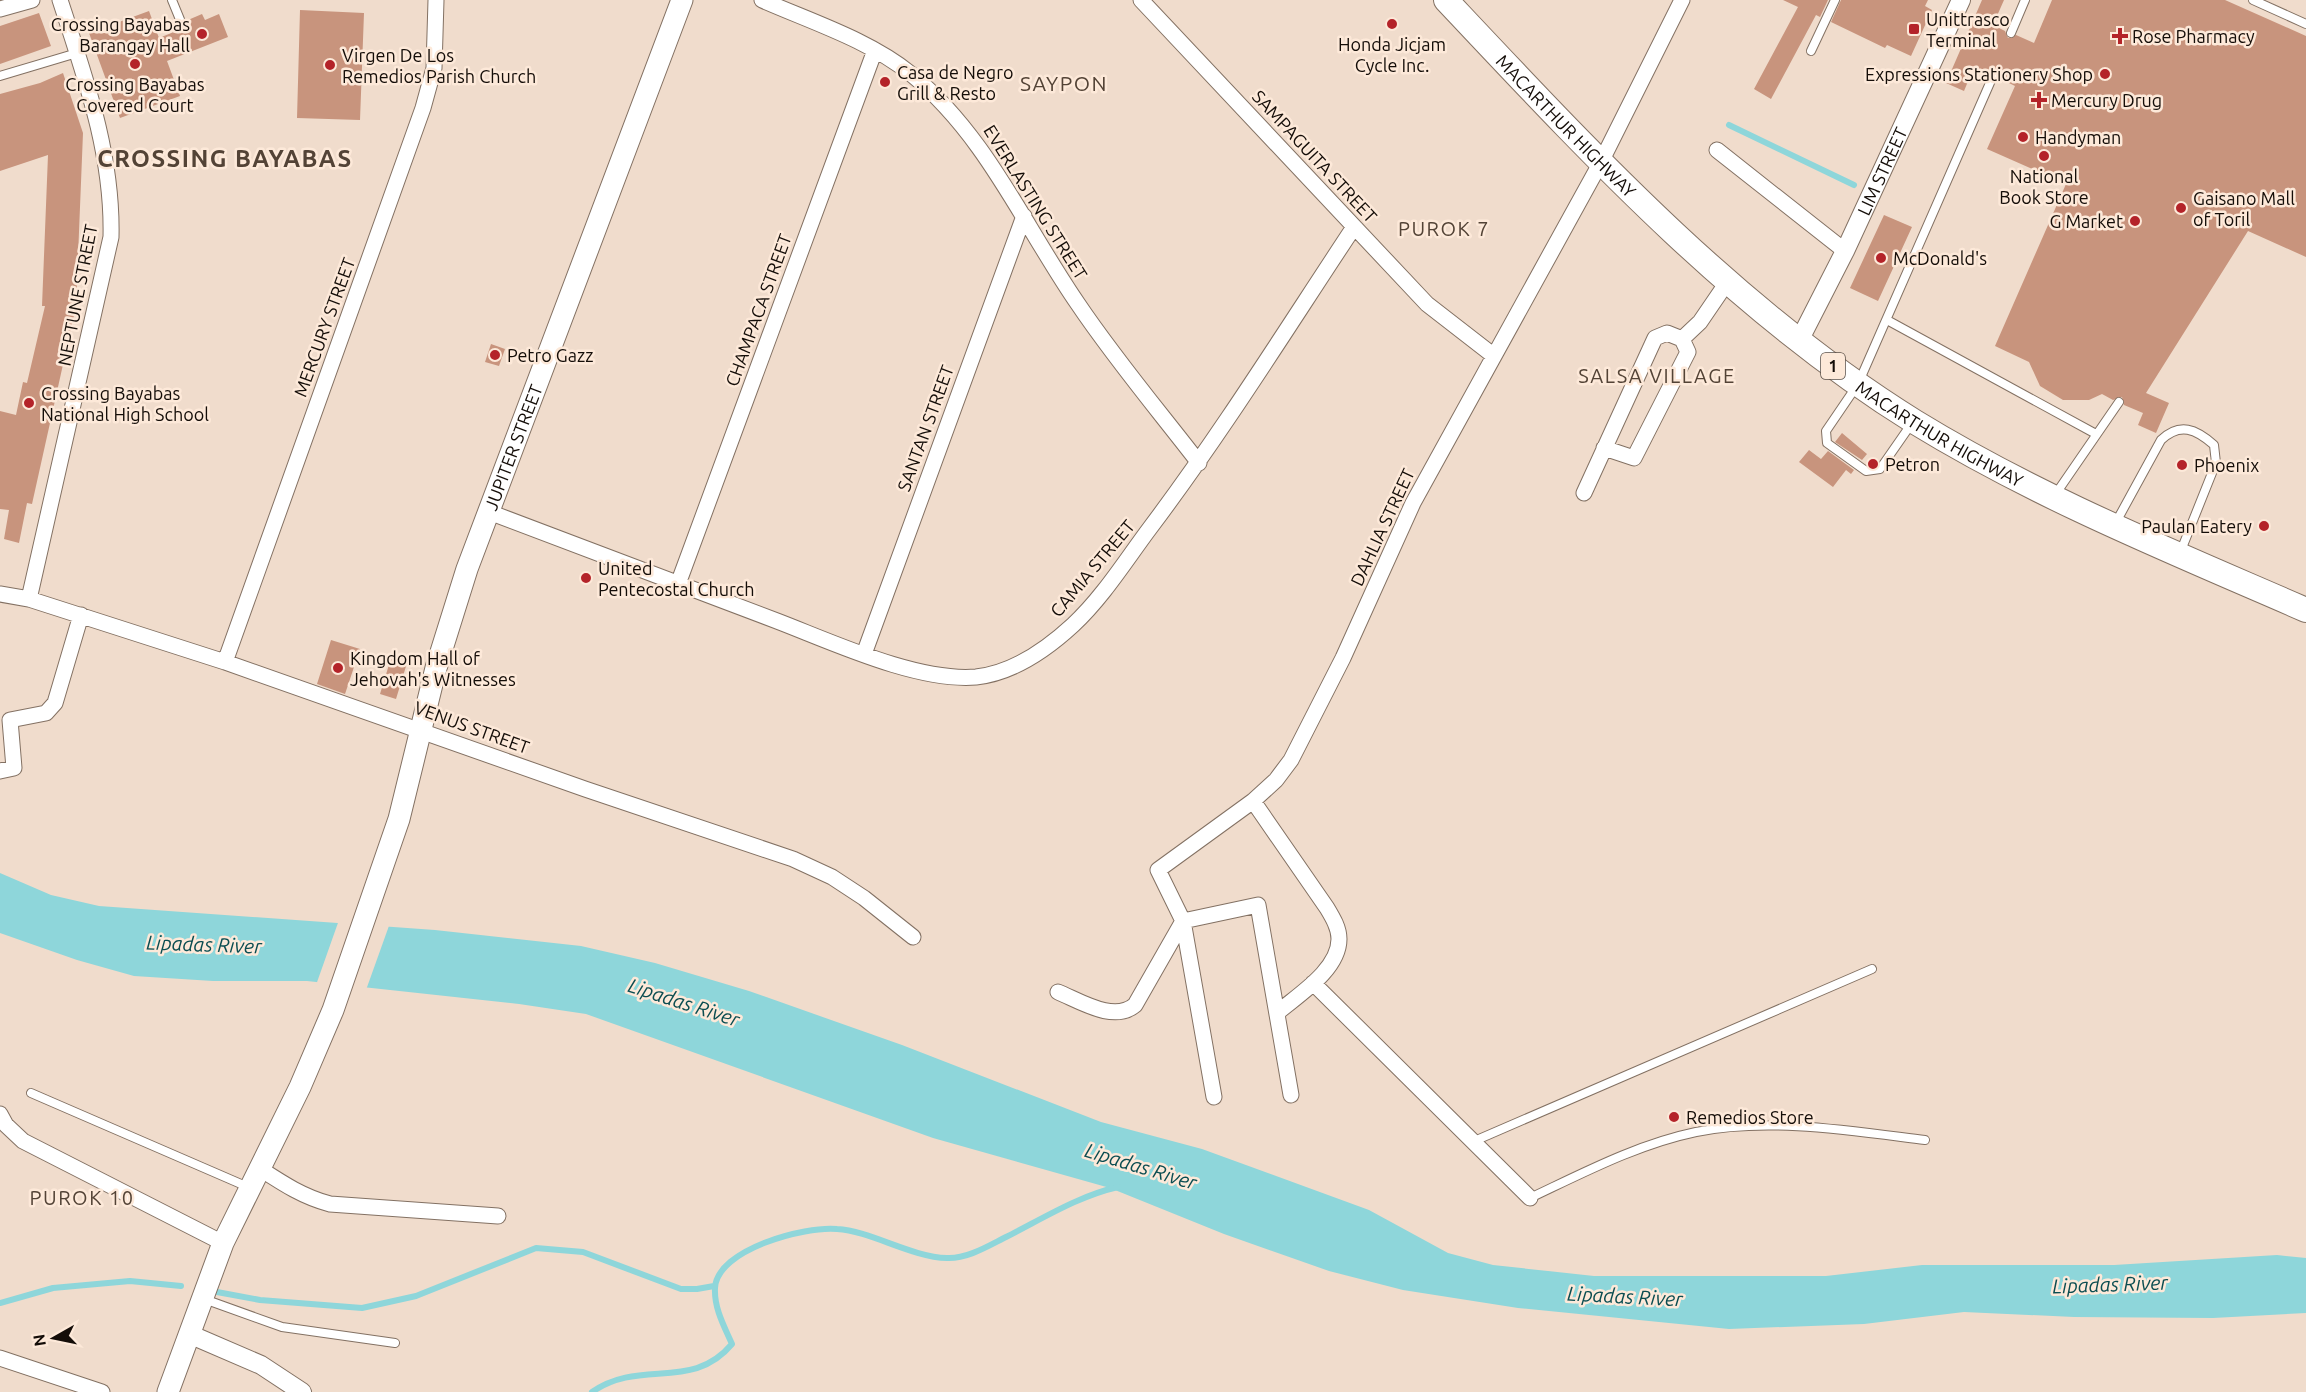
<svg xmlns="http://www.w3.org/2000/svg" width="2306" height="1392" viewBox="0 0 2306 1392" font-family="Ubuntu,sans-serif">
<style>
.water{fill:#8ed6da}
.pier{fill:#f0dccc}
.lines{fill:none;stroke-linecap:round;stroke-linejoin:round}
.stream{stroke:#8ed6da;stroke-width:6}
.building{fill:#c8947d}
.service-casing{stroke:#837163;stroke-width:10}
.minor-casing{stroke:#837163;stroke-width:17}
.tertiary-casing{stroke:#837163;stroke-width:20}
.secondary-casing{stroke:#837163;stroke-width:23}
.trunk-casing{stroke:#837163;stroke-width:26}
.service{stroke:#fff;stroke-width:8}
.minor{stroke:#fff;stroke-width:15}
.tertiary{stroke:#fff;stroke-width:18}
.secondary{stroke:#fff;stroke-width:21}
.trunk{stroke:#fff;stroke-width:24}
.poi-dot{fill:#b42329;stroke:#fde9d9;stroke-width:2}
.labels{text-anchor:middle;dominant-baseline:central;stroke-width:5;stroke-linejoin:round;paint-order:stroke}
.shield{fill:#fde9d9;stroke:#5a4f47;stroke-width:1.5}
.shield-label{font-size:16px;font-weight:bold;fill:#140d08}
.poi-label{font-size:18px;fill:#140d08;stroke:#fde9d9;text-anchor:start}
.street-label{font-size:18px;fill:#140d08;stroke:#fde9d9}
.neighbourhood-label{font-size:20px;letter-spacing:1.5px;fill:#534336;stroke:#fde9d9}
.water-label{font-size:20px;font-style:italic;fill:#0b4d51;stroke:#fde9d9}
.quarter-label{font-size:21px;letter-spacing:1.5px;fill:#534336;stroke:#fde9d9}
.district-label{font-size:24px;font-weight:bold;letter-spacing:1.5px;fill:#534336;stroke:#fde9d9}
</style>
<rect width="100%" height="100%" fill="#f0dccc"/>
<path class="water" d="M0 873 51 895 99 906 435 930 581 946 655 963 749 991 902 1045 1101 1122 1202 1149 1369 1210 1448 1253 1493 1265 1594 1276H1826L1922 1265H2114L2277 1255 2306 1258V1313L2213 1318 2074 1317 1964 1312 1864 1324 1729 1329 1518 1308 1403 1290 1329 1271 1224 1234 1110 1188 933 1138 586 1014 519 1004 307 981H213L134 976 77 960 0 933Z"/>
<path class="pier" d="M339 920 390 923 366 990 316 985Z"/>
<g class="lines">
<path class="stream" d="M1729 125 1854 185
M217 1292 260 1300 362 1308 416 1296 536 1248 583 1252 681 1289H697L714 1286
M0 1303 53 1288 130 1281 181 1286
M592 1392C641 1358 692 1392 732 1344 724 1326 714 1308 715 1288 717 1249 805 1226 837 1229 871 1231 911 1257 947 1258 967 1259 988 1246 1006 1237 1042 1219 1078 1196 1118 1187"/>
</g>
<path class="building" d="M1783 0H1828L1820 17 1816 15 1771 99 1754 89 1798 7Z
M1841 0H1928L1925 6 1932 10 1911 56 1887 45 1885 48 1831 22Z
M1982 0H2004L1993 25 2005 31 2008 38 2016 35 2034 43 2052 0H2225L2306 36V257L2248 231 2146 393 2169 403 2156 433 2138 425 2143 413 2124 405 2122 397 2113 400 2102 394 2089 400H2063L2040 386 2029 362 1995 346 2066 184 1987 149 2015 86 1999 78 1995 70 1988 73 1974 67 1964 91 1946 83Z
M300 10 364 13 360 120 297 118Z
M149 11 159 38 191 25 188 20 202 14 205 20 219 14 228 37 167 61 180 96 120 118 89 33Z
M39 13 51 46 0 64V26Z
M63 73 83 133 76 306 32 504 27 503 19 543 4 539 9 510 0 509V411L16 415 23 382 27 383 45 306H42L48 155 0 171V94L40 83Z
M1884 215 1912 227 1878 301 1850 288Z
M491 344 505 349 499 366 485 362Z
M1842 433 1867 454 1862 460 1835 442Z
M1809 450 1821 459 1828 451 1854 470 1851 474 1846 470 1833 487 1799 462Z
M331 640 360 649 345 694 317 684Z
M391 658 407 663 396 699 380 694Z"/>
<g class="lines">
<g class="service-casing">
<path id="service" d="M172 0 181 22
M2253 0 2306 24
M2011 33 2025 0
M1811 51 1835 0
M0 76 77 53
M1887 320 2096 434
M1912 423 1880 469 1866 471 1827 443 1826 431 1858 384 1993 76
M2055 495 2119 402
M2115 524 2161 440C2180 422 2196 429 2214 445L2216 463 2180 553
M31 1093 248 1187
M1472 1142 1872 969
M1530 1198C1583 1173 1638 1144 1696 1132 1768 1117 1853 1131 1925 1140
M204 1299 282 1327 395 1343"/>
</g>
<g class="minor-casing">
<path id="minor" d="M762 0C812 22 869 40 911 74 987 136 1024 226 1078 304 1115 359 1158 410 1199 463
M1141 0 1427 304 1494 356
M0 9 32 0
M1717 150 1845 251
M1604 448 1634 458 1688 352 1682 339
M1584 493 1655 338 1667 333 1682 339 1700 322 1728 281
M489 512C585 549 681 585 777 621 832 642 917 682 976 677 1013 673 1047 649 1073 625 1103 597 1126 560 1150 528 1223 431 1287 328 1354 227
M678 584 875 50
M0 594 29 599 225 662 585 789 793 859 832 877 864 898 913 937
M29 599 111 237C113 154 85 77 60 0
M864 654 1024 216
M225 662 423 108 434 68 436 0
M0 771 14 768 10 720 46 713 55 703 81 615
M1253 801 1327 908C1333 918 1339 928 1339 939 1339 970 1298 995 1277 1013
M1313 983 1530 1198
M1058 992C1080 1001 1114 1023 1135 1005L1183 921 1258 905 1291 1095
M1214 1097 1183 921 1158 870 1253 801 1276 780 1291 760 1343 658 1413 503 1601 162 1682 0
M0 1114 6 1125 23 1141 223 1243
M259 1168C282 1183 303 1197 330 1204L498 1216
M0 1358 102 1392"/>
</g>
<g class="tertiary-casing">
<g id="tertiary">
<path id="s1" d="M1799 341 1845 251 1961 0"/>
<path d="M189 1334 261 1365 302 1392"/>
</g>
</g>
<g class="secondary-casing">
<g id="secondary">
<path id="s2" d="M168 1392 223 1243 300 1087 333 1010 399 819 436 668 467 569 682 0"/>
</g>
</g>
<g class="trunk-casing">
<g id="trunk">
<path id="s3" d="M1446 0C1589 152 1736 311 1915 422 2039 498 2173 552 2306 610"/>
</g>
</g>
<use href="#service" class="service"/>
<use href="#minor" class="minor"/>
<use href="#tertiary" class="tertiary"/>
<use href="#secondary" class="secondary"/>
<use href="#trunk" class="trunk"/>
</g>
<g class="poi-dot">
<circle cx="1392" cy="24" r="6"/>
<rect x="1908" y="23" width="12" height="12" rx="3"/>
<circle cx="202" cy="34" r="6"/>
<path d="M2117 27h6v6h6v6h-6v6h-6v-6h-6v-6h6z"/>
<circle cx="135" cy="64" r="6"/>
<circle cx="330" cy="65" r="6"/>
<circle cx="2105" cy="74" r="6"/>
<circle cx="885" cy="82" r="6"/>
<path d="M2036 91h6v6h6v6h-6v6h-6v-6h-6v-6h6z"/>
<circle cx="2023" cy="137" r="6"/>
<circle cx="2044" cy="156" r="6"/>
<circle cx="2181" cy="208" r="6"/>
<circle cx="2135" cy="221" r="6"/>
<circle cx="1881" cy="258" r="6"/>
<circle cx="495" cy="355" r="6"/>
<circle cx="29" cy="403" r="6"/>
<circle cx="1873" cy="464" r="6"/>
<circle cx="2182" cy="465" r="6"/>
<circle cx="2264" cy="526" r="6"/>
<circle cx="586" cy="578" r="6"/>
<circle cx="338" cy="668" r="6"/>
<circle cx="1674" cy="1117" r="6"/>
</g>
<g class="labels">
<rect class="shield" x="1821" y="353" width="24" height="26" rx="4.5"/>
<g class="shield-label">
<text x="1833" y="366">1</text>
</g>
<g class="poi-label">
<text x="1926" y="19">Unittrasco<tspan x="1926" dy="21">Terminal</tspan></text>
<text x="190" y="24" text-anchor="end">Crossing Bayabas<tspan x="190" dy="21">Barangay Hall</tspan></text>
<text x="2132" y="36">Rose Pharmacy</text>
<text x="1392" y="44" text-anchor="middle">Honda Jicjam<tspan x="1392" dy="21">Cycle Inc.</tspan></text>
<text x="342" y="55">Virgen De Los<tspan x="342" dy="21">Remedios Parish Church</tspan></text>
<text x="897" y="72">Casa de Negro<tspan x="897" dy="21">Grill &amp; Resto</tspan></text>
<text x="2093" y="74" text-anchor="end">Expressions Stationery Shop</text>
<text x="135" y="84" text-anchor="middle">Crossing Bayabas<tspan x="135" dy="21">Covered Court</tspan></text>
<text x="2051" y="100">Mercury Drug</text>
<text x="2035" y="137">Handyman</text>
<text x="2044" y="176" text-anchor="middle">National<tspan x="2044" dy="21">Book Store</tspan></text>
<text x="2193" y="198">Gaisano Mall<tspan x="2193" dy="21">of Toril</tspan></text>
<text x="2123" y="221" text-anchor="end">G Market</text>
<text x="1893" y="258">McDonald's</text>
<text x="507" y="355">Petro Gazz</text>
<text x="41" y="393">Crossing Bayabas<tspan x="41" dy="21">National High School</tspan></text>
<text x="1885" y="464">Petron</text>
<text x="2194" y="465">Phoenix</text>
<text x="2252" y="526" text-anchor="end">Paulan Eatery</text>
<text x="598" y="568">United<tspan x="598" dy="21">Pentecostal Church</tspan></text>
<text x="350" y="658">Kingdom Hall of<tspan x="350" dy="21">Jehovah's Witnesses</tspan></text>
<text x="1686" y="1117">Remedios Store</text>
</g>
<g class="street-label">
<text stroke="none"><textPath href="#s3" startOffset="174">MACARTHUR HIGHWAY</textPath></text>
<text transform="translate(1315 156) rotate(47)">SAMPAGUITA STREET</text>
<text stroke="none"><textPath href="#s1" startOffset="189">LIM STREET</textPath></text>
<text transform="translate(1036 202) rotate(58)">EVERLASTING STREET</text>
<text transform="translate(77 295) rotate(-79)">NEPTUNE STREET</text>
<text transform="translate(758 310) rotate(-70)">CHAMPACA STREET</text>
<text transform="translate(324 327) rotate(-70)">MERCURY STREET</text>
<text transform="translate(925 428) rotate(-70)">SANTAN STREET</text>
<text stroke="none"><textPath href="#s3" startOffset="660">MACARTHUR HIGHWAY</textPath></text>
<text stroke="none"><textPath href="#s2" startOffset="1008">JUPITER STREET</textPath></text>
<text transform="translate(1382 527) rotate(-65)">DAHLIA STREET</text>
<text transform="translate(1092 568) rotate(-50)">CAMIA STREET</text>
<text transform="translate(472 727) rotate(20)">VENUS STREET</text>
</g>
<g class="neighbourhood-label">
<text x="1444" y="228">PUROK 7</text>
<text x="1657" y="375">SALSA VILLAGE</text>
<text x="82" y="1197">PUROK 10</text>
</g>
<g class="water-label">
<text transform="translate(204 944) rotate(2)">Lipadas River</text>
<text transform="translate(684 1002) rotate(18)">Lipadas River</text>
<text transform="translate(1141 1166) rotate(17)">Lipadas River</text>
<text transform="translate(2110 1284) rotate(-2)">Lipadas River</text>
<text transform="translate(1625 1296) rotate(3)">Lipadas River</text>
</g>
<g class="quarter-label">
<text x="1064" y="83">SAYPON</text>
</g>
<g class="district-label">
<text x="225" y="158">CROSSING BAYABAS</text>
</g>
</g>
<g transform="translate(54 1338) rotate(261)" stroke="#fde9d9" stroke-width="4.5" paint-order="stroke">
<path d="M0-4.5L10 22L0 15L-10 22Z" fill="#140d08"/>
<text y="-9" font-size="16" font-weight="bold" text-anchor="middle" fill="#140d08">N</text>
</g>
</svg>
